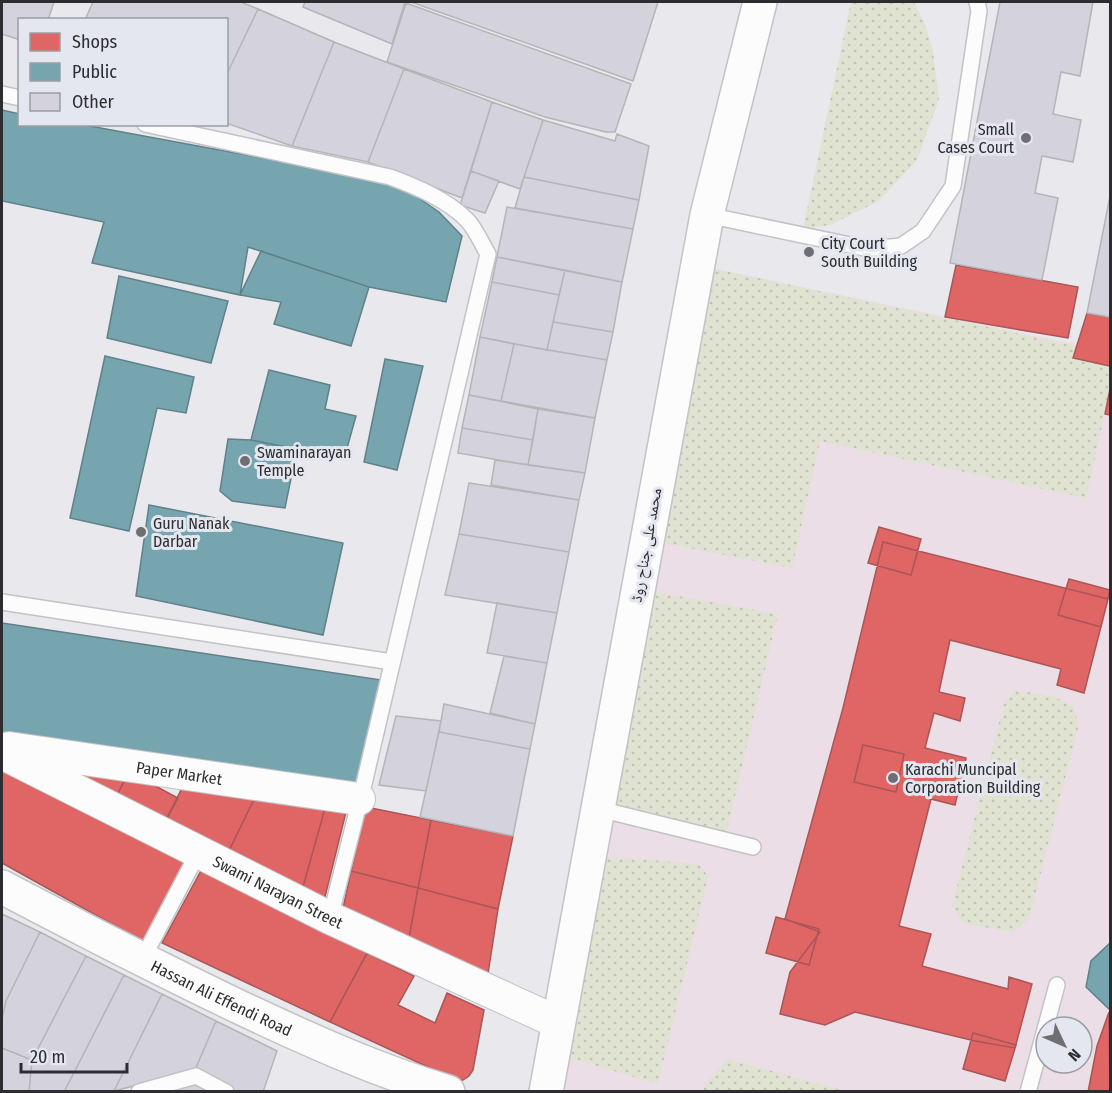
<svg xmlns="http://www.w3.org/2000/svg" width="1112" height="1093" viewBox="0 0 1112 1093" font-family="'Fira Sans Condensed','Noto Naskh Arabic',sans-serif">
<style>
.commercial{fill:#ebdee6;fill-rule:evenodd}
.grass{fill:url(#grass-dots)}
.shops{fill:#e06666;stroke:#aa5556;stroke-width:1.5}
.public{fill:#76a5af;stroke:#608189;stroke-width:1.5}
.building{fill:#d4d2dc;stroke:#b5b5b8;stroke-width:1.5}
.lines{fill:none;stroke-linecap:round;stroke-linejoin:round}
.lane-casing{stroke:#c2c3c6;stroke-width:18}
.street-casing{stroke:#c2c3c6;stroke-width:34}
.secondary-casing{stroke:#c2c3c6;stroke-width:36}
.highway-casing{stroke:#c2c3c6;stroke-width:36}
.lane{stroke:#fcfcfc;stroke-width:15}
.street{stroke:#fcfcfc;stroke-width:32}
.secondary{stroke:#fcfcfc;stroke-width:33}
.highway{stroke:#fcfcfc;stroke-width:33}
.poi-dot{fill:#6e6e73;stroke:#e5e7f0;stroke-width:2}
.labels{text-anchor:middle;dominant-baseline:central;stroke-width:6;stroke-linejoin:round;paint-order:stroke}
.poi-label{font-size:16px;fill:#2d2d31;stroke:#e5e7f0;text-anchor:start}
.street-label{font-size:16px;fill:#2d2d31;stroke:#e5e7f0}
</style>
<defs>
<pattern id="grass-dots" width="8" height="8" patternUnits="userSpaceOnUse" patternTransform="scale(1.5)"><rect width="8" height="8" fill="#e0e2d2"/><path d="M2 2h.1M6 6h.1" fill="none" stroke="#c0c2b5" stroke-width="1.8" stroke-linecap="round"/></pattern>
</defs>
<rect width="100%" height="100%" fill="#e8e8ed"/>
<path class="commercial" d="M697 265 1110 351V1091L571 1092 548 1082ZM1046 1027H1082V1063H1046Z"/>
<path class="grass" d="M851 2H914L925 24 933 52 939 99 917 160 879 201 830 225 803 229Z
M697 265 1076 346 1073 358 1110 366V389L1086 498 820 441 792 568 647 540Z
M638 589 778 614 725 838 600 809Z
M1016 690 1055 697 1073 707 1079 724 1029 919 1013 932 962 923 952 906 1004 703Z
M590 855 698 864 708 876 658 1084 553 1053Z
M727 1059 845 1091H703L706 1083Z"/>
<path class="shops" d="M956 265 1078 287 1068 338 945 317Z
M1087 313 1110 317V366L1073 358Z
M1110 389V415L1105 414Z
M879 527 921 539 911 575 868 563Z
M883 542 1108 599 1084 693 1057 685 1061 669 950 640 939 692 965 698 960 721 934 713 925 748 966 758 955 805 931 799 899 926 931 934 922 966 1008 989 1009 977 1032 984 1015 1048 975 1041 855 1012 825 1025 780 1014 790 972 820 932 785 919 843 708Z
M1069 579 1110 590 1101 627 1058 615Z
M863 745 904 754 896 792 854 782Z
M83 765 129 772 114 801 80 784Z
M2 768 187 861 144 942 2 863Z
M129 772 178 798 163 826 114 801Z
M186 780 258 791 226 857 163 826Z
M258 791 327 801 301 894 226 857Z
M327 801 348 804 323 905 301 894Z
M366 807 431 820 418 888 351 871Z
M431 820 513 836 498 909 418 888Z
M203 867 367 953 330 1022 162 943Z
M351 871 418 888 408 944 342 913Z
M418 888 498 909 487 980 408 944Z
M776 917 819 929 809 965 766 953Z
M367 953 414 976 398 1005 435 1023 447 993 484 1010 473 1070 469 1076 463 1080H456L330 1022Z
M1109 1012 1110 1092H1088L1097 1046Z
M973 1033 1016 1045 1005 1081 963 1069Z"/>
<path class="public" d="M2 110 20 114V124H79L354 175 407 190 439 212 462 236 446 302 369 287 248 247 240 295 92 263 104 222 2 201Z
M261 251 369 287 351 346 274 324 281 302 240 295Z
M119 276 228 301 211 363 107 338Z
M105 356 194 377 186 413 157 408 129 531 70 518Z
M385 359 423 366 397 470 364 462Z
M269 370 330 385 325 409 356 416 344 459 251 440Z
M228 439 251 440 297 449 285 508 232 501 220 491Z
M149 505 343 543 323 635 136 596Z
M2 623 388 681 363 788 2 737Z
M1110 943V1010L1086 987 1091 961Z"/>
<path class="building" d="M2 2H54L48 20H20V40L2 34Z
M93 2H241L258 9 226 76V20H85Z
M305 2H405L392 44 303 7Z
M411 2H658L633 81Z
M1000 2H1093L1080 76 1061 72 1053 114 1081 120 1073 162 1042 156 1035 193 1058 198 1042 280 950 263Z
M406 3 631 84 615 132H606L545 117 387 62Z
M258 9 334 42 292 146 226 123V76Z
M334 42 404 69 368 162 292 146Z
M404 69 492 102 462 198 368 162Z
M492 102 543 120 520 189 471 171Z
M543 120 615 141 617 134 649 146 639 200 524 177Z
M471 171 499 181 485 213 460 205Z
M524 177 639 200 633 229 515 208Z
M1110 196V317L1087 313Z
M507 207 633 229 622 282 497 257Z
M497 257 565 270 559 295 492 282Z
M565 270 622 282 613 332 553 322Z
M492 282 559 295 547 350 480 337Z
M553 322 613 332 607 360 547 350Z
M480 337 514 344 501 401 469 395Z
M514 344 607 360 595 418 501 401Z
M469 395 538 409 533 440 462 428Z
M538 409 595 418 585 473 528 465Z
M462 428 533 440 528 465 458 453Z
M495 460 585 473 579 500 491 485Z
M469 483 579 500 569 552 459 534Z
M459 534 569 552 557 613 445 595Z
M497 603 557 613 547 663 487 653Z
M504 656 547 663 535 724 490 713Z
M444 704 535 724 530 749 439 732Z
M396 716 441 721 426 791 379 785Z
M439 732 530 749 513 836 420 817Z
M2 914 40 932 6 1001 2 1019Z
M40 932 86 956 32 1060 2 1048V1019L6 1001Z
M86 956 124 975 64 1092H29L32 1060Z
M124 975 162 994 114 1091 64 1092Z
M162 994 216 1021 195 1070 114 1091Z
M216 1021 277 1051 263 1092H236L195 1070Z
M2 1048 32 1060 29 1092H2Z
M197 1082 215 1092H170L169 1089Z"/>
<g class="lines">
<g class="lane-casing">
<path id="lane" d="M2 94 20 98
M145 124 390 177C417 187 448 200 468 221 476 230 482 244 488 254L363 788 330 918
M707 215 869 249 901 246 923 231 953 186 979 11 977 2
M2 602 392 662
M599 809 753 847
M142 960 198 853
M139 1092 196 1076 226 1092
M1028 1092 1057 985"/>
</g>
<g class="street-casing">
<g id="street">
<path id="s1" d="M9 748 359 799"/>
<path id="s2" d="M2 753 330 918 559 1023"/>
</g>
</g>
<g class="secondary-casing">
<g id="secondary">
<path id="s3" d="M2 887C80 928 158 968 237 1006 307 1039 373 1069 448 1092"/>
</g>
</g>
<g class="highway-casing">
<path id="highway" d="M546 1092 707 215 760 2"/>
</g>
<use href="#lane" class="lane"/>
<use href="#street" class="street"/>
<use href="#secondary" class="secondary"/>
<use href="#highway" class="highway"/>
</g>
<g class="poi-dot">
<circle cx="1026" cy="138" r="6"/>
<circle cx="809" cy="252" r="6"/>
<circle cx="245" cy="461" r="6"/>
<circle cx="141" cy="532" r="6"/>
<circle cx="893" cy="778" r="6"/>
</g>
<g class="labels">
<g class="poi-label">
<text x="1014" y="129" text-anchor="end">Small<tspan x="1014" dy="18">Cases Court</tspan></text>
<text x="821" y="243">City Court<tspan x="821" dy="18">South Building</tspan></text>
<text x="257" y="452">Swaminarayan<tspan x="257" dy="18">Temple</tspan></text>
<text x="153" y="523">Guru Nanak<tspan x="153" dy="18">Darbar</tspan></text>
<text x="905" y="769">Karachi Muncipal<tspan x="905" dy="18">Corporation Building</tspan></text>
</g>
<g class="street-label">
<text transform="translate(646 545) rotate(-80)">محمد علی جناح روڈ</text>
<text stroke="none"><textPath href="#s1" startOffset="172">Paper Market</textPath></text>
<text stroke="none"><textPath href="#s2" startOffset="309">Swami Narayan Street</textPath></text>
<text stroke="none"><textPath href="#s3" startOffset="246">Hassan Ali Effendi Road</textPath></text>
</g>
</g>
<rect width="1112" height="1093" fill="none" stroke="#2d2d31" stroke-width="6"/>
<rect x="18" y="18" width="210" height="108" fill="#e5e7f0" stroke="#9b9da4" stroke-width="1.5"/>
<rect x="30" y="33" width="30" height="18" fill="#e06666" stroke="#9b9da4" stroke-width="1.5"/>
<text x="72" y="48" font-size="18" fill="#2d2d31">Shops</text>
<rect x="30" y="63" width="30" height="18" fill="#76a5af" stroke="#9b9da4" stroke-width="1.5"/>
<text x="72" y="78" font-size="18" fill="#2d2d31">Public</text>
<rect x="30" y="93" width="30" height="18" fill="#d4d2dc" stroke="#9b9da4" stroke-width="1.5"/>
<text x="72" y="108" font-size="18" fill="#2d2d31">Other</text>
<g transform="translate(1064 1045) rotate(134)"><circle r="28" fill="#e5e7f0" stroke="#9b9da4" stroke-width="1.5"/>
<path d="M0-4.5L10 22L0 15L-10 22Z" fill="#6e6e73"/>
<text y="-9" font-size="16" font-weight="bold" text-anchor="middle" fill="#2d2d31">N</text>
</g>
<path d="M21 1063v9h106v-9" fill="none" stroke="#2d2d31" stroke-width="3"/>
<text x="30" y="1063" font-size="18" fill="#2d2d31" stroke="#e5e7f0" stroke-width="4.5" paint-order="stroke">20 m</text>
</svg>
